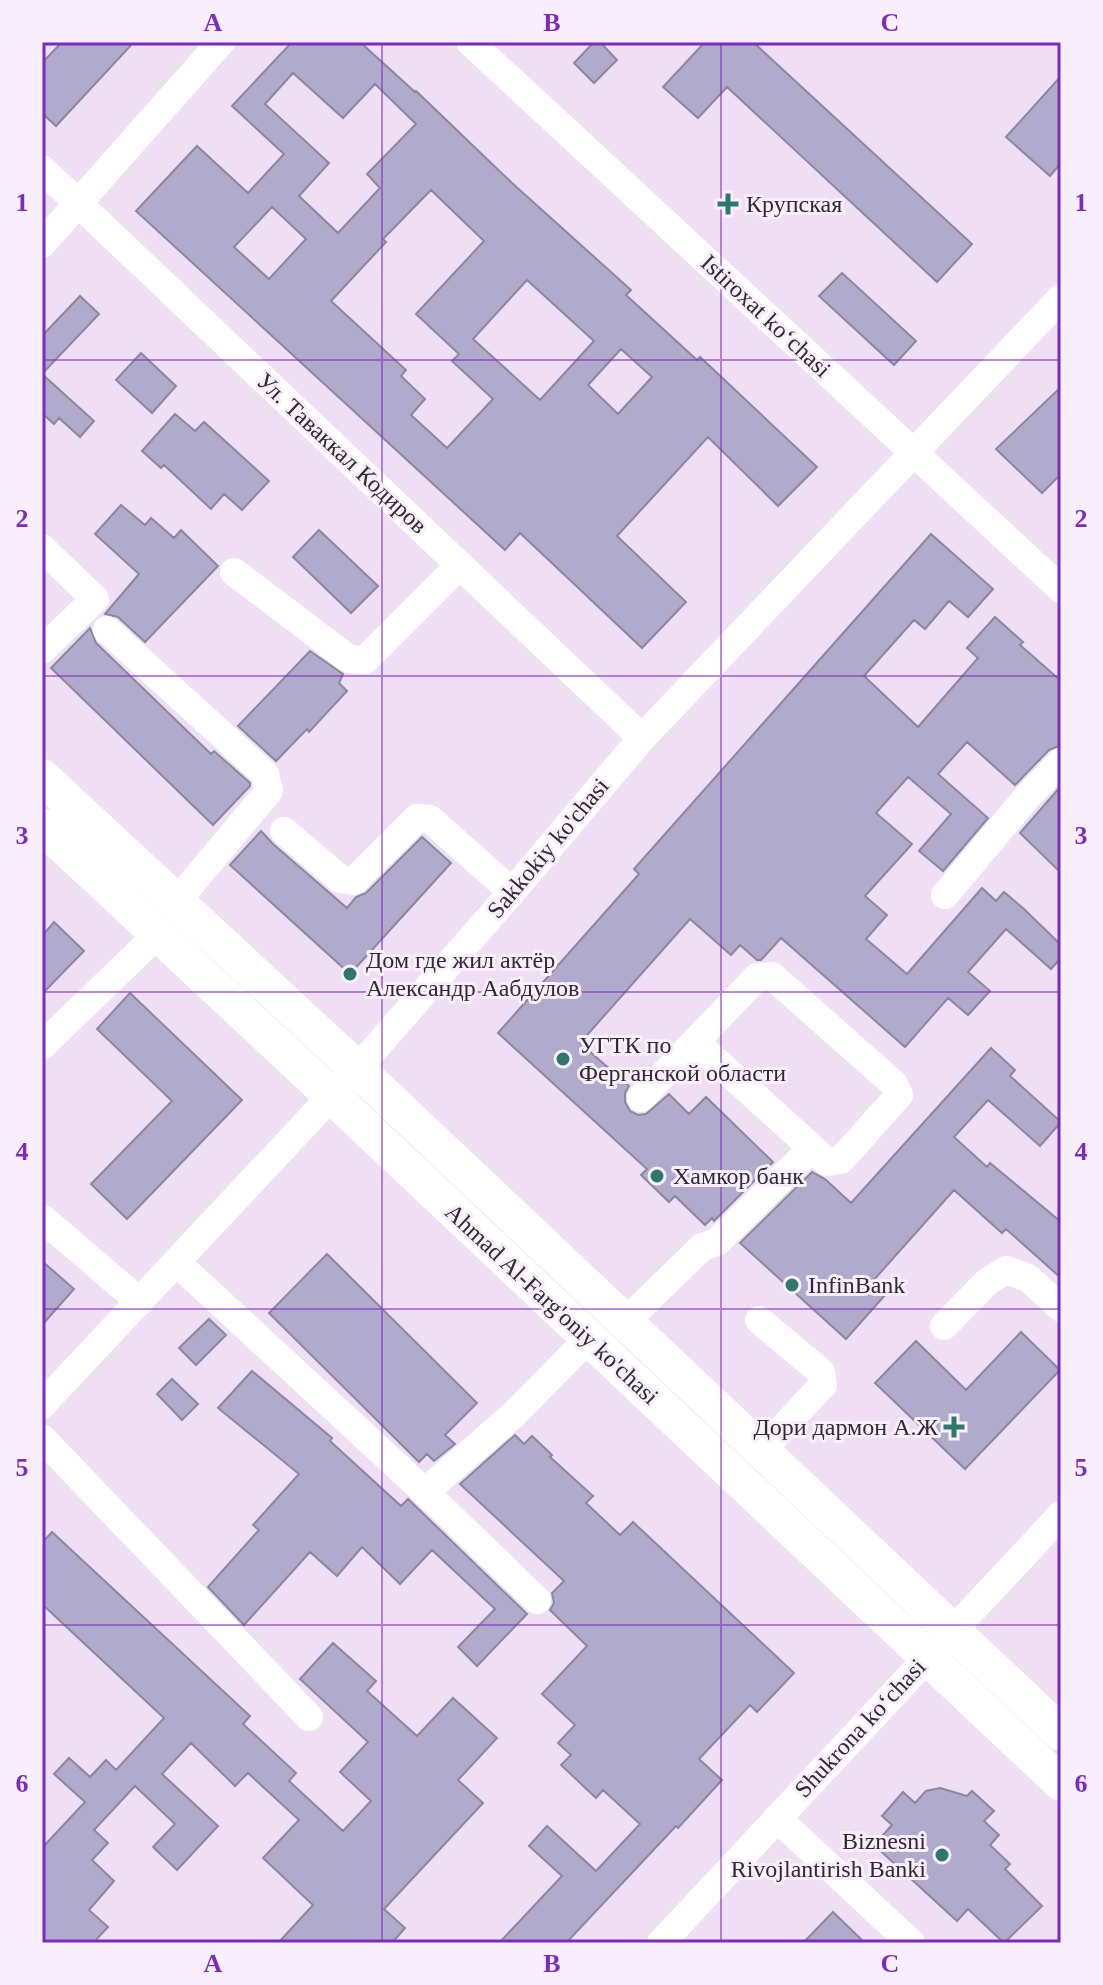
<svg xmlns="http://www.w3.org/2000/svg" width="1103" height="1985" viewBox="0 0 1103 1985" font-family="Georgia,serif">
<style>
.building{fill:#b0abcc;stroke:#8a879f;stroke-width:2;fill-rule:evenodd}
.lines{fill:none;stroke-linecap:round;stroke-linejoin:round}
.minor{stroke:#fff;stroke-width:28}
.major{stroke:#fff;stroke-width:36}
.grid{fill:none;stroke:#7b2cbf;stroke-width:2;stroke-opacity:0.55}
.poi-dot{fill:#2f766d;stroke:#f9effc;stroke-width:3}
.labels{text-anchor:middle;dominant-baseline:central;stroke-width:6;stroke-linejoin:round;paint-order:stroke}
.poi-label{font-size:24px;fill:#302a32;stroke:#f9effc;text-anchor:start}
.street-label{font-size:24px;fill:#302a32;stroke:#f9effc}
.neatline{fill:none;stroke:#7b2cbf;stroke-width:3}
.grid-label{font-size:26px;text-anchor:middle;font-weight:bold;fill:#7b2cbf}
</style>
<rect width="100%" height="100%" fill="#f0def5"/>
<path class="building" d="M62 42H134L56 126 42 113V63Z
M292 42H360L415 92 416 91 512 183 631 290 626 295 697 360 700 357 817 467 778 506 708 437 617 536 686 602 642 648 520 533 505 550 136 211 197 146 248 193 284 154 232 106ZM293 73 343 118 375 84 416 124 367 174 380 188 338 233 299 196 329 163 265 104ZM431 190 484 241 416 314 459 354 452 361 493 399 447 448 411 415 425 399 401 376 406 370 331 301 386 242 383 239ZM272 207 306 239 269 279 234 247ZM527 280 594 341 540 400 473 339ZM621 349 652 377 618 414 588 385Z
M594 42H600L617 60 594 83 574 63Z
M705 42H753L972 244 937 282 727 87 698 118 663 87Z
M1061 76V163L1050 176 1006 137Z
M842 273 916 341 894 365 819 296Z
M80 296 99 314 42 374V336Z
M141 353 176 386 152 413 116 380Z
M42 374 94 421 80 437 59 418 54 424 42 413Z
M1061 387V474L1042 493 996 449Z
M175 414 195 431 204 422 269 481 242 510 224 494 211 509 164 465 161 468 142 451Z
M121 505 145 525 151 518 174 538 181 530 218 566 145 642 118 617 105 614 139 574 95 534Z
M319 530 378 586 351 613 293 557Z
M931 534 993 589 968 617 949 601 925 629 914 620 864 676 918 727 978 658 967 648 995 617 1023 642 1020 645 1061 681V745L1049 750 1015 785 967 742 938 774 988 818 943 871 919 851 951 814 908 777 876 813 912 844 865 896 887 915 866 939 907 974 982 888 996 901 1004 892 1024 909 1061 945V958L1051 969 1006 929 968 972 990 991 968 1015 948 998 905 1047 781 938 761 960H757L740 945 731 955 690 919 580 1043 629 1086 625 1093V1102L630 1111 638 1115 646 1114 669 1094 689 1114 706 1097 773 1162 714 1221 712 1218 705 1225 675 1196 669 1202 641 1175 647 1169 498 1033 639 874 634 869Z
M90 628 96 643 211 754 214 751 250 783V786L213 825 51 668Z
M310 651 343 674 339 683 347 691 309 732 307 729 276 761 238 726Z
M1061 786V873L1020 833Z
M261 831 273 844 347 908 356 897 366 893 422 837 451 863 350 974 230 865Z
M54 922 84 951 42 994V936Z
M130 993 242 1100 127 1219 91 1184 172 1101 97 1029Z
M991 1048 1015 1070 1010 1076 1061 1122 1040 1146 988 1100 954 1137 987 1167 990 1163 1061 1222V1278L1006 1229 1002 1233 954 1190 872 1282 886 1294 846 1339 740 1243 812 1172 825 1179 851 1203Z
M327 1254 477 1403 445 1435 455 1444 434 1461 427 1454 419 1462 269 1313Z
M42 1261 74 1289 42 1325Z
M209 1319 226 1335 196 1365 179 1348Z
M1021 1332 1060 1370 965 1469 875 1383 916 1341 966 1390Z
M252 1371 332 1438 330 1441 401 1506 408 1499 527 1614 477 1666 458 1647 495 1609 432 1550 400 1584 362 1547 337 1576 310 1552 244 1625 208 1587 259 1530 253 1525 299 1474 218 1408Z
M172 1379 198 1404 182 1420 157 1394Z
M515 1435 524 1444 532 1436 552 1455 550 1457 593 1496 586 1503 620 1535 633 1522 794 1673 757 1712 750 1705 699 1759 722 1780 678 1828 676 1826 566 1943H499L562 1876 529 1846 547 1826 596 1871 640 1824 603 1790 596 1798 561 1765 571 1755 558 1743 575 1725 542 1694 587 1646 550 1610 554 1603 552 1593 564 1581 460 1484Z
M52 1532 250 1716 243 1724 296 1773 289 1781 343 1831 371 1801 340 1772 368 1742 300 1679 333 1643 376 1681 367 1691 417 1736 453 1698 497 1738 458 1780 483 1803 384 1909 405 1928 392 1943H278L313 1905 263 1858 299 1820 248 1773 235 1786 191 1743 162 1774 218 1826 177 1870 153 1847 175 1824 135 1786 94 1830 108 1843 92 1860 114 1881 89 1910 108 1927 93 1943H42V1848L85 1802 54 1774 69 1758 90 1777 106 1760 116 1770 164 1718 42 1604V1543Z
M940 1788 967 1796 972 1791 994 1811 984 1821 999 1835 990 1845 1010 1864 1005 1869 1042 1906 1004 1943 968 1909 957 1921 874 1845 892 1825 882 1816 903 1792 915 1803 926 1791Z
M833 1912 865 1943H803Z"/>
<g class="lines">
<path class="minor" d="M470 42 1061 589
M42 169 642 738
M42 244 221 42
M42 548 95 599 42 650
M234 572 349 659 365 660 460 565
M107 630 265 774 269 791 176 902
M284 831 340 879 354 881 417 818 430 819 512 892
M945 895 1028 796 1061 762
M695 1042 812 1148
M42 1046 158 934
M42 1218 140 1302
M176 1262 425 1492 537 1600
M759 1320 821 1372 823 1385 761 1451
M625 1322 702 1247 717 1242 812 1148 827 1162 841 1160 899 1095 894 1084 772 976 757 977 641 1098
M944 1326 987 1282 1006 1270 1028 1278 1061 1308
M42 1405 357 1069 512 892 642 738 1061 298
M42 1438 309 1717
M425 1492 513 1415 589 1338
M777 1818 911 1943
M661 1943 1061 1515"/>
<path class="major" d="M42 777 357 1069 1061 1733
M42 826 332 1096 1061 1783"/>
</g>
<path class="grid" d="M382 42V1943M721 42V1943M42 360H1061M42 676H1061M42 992H1061M42 1309H1061M42 1625H1061"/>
<g class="poi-dot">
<path d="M724 192h8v8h8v8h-8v8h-8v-8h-8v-8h8z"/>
<circle cx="350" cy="974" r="8"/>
<circle cx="563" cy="1059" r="8"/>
<circle cx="657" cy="1176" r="8"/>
<circle cx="792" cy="1285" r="8"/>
<path d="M950 1415h8v8h8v8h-8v8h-8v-8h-8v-8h8z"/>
<circle cx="942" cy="1855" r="8"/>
</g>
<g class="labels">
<g class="poi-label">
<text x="746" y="204">Крупская</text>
<text x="366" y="960">Дом где жил актёр<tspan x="366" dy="28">Александр Аабдулов</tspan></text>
<text x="579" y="1045">УГТК по<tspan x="579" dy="28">Ферганской области</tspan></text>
<text x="673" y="1176">Хамкор банк</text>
<text x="808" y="1285">InfinBank</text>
<text x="938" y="1427" text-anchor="end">Дори дармон А.Ж</text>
<text x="926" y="1841" text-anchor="end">Biznesni<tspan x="926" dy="28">Rivojlantirish Banki</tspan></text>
</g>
<g class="street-label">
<text transform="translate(766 316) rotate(43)">Istiroxat koʻchasi</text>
<text transform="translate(342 453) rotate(43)">Ул. Таваккал Кодиров</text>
<text transform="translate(548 848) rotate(-50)">Sakkokiy ko'chasi</text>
<text transform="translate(552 1304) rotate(43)">Ahmad Al-Farg'oniy ko'chasi</text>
<text transform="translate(860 1728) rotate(-47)">Shukrona koʻchasi</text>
</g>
</g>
<rect width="1103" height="1985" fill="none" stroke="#f9effc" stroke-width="88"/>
<rect x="44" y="44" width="1015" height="1897" class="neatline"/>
<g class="grid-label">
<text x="213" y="31">A</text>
<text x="552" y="31">B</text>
<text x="890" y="31">C</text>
<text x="22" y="211">1</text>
<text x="1081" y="211">1</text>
<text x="22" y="527">2</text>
<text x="1081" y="527">2</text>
<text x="22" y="844">3</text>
<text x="1081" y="844">3</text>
<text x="22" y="1160">4</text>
<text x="1081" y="1160">4</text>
<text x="22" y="1476">5</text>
<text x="1081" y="1476">5</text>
<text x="22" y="1792">6</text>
<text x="1081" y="1792">6</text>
<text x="213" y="1972">A</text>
<text x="552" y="1972">B</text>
<text x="890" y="1972">C</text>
</g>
</svg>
